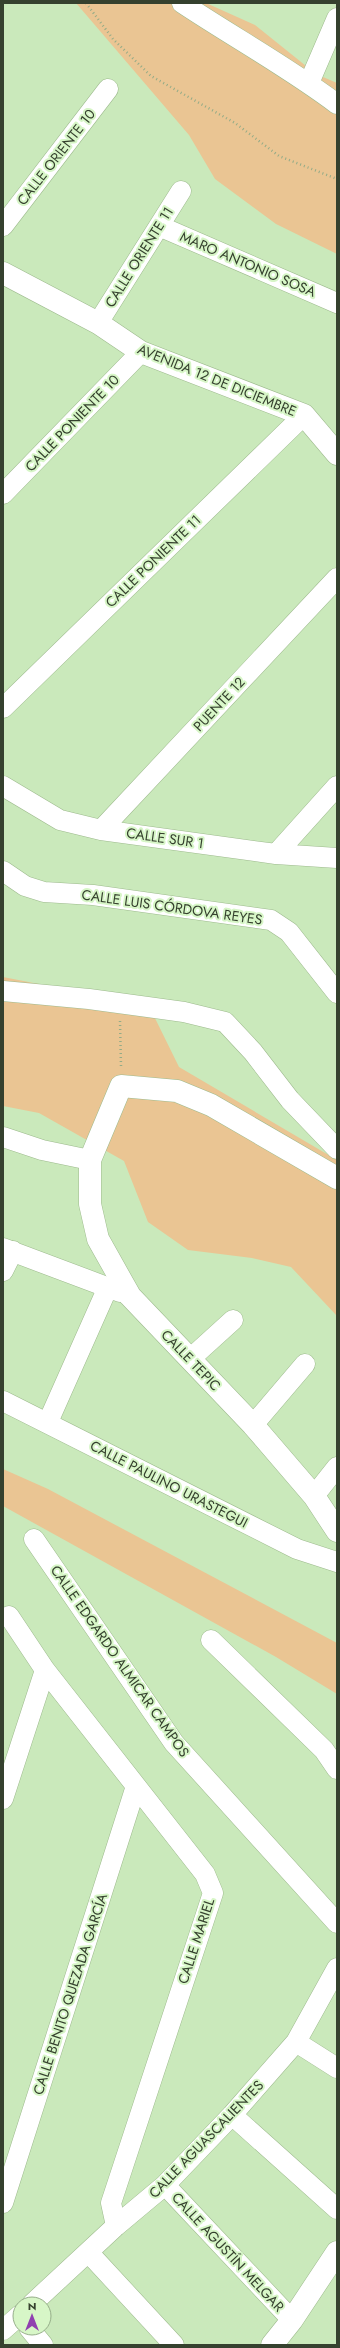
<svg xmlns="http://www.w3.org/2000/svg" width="340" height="2348" viewBox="0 0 340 2348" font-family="Jost,sans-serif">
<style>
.green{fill:#eac593}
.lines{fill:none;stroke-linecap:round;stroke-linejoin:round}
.minor-casing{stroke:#9dba8d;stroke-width:21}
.tertiary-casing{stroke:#9dba8d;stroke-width:23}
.path{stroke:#93ab87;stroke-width:2.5;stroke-dasharray:1 3;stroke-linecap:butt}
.minor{stroke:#fff;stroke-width:20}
.tertiary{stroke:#fff;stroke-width:22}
.labels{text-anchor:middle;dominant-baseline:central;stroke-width:4;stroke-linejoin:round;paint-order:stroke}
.street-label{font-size:14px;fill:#35412e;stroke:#d7f6c7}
</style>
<rect width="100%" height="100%" fill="#cae9bb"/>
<path class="green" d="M76 3H206L255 25 316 74 337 83V254L276 224 215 179 189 135Z
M3 977 54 987 151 1010 179 1067 337 1160V1316L291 1267 252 1258 188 1250 148 1222 124 1161 39 1113 3 1106Z
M3 1469 48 1489 337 1643V1694L276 1657 3 1506Z"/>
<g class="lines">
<g class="minor-casing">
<path id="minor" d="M182 3C233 37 288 67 337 104
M309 83 337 18
M3 226 108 89
M159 226 337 303
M98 323 181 191
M3 494 141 352
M3 708 304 415
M3 786 60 820 101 830 276 854 337 858
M101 830 337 578
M276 854 337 786
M3 871 25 886 44 892 93 895 271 920 289 932 337 993
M3 991 89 999 184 1012 225 1022 253 1052 290 1100 337 1149
M3 1137 42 1150 90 1160
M3 1248 120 1292
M3 1271 13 1251
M190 1359 233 1320
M3 1401 297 1549 337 1562
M48 1422 108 1287
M253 1425 305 1364
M314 1496 337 1467
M34 1539 174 1743 337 1923
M9 1616 45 1670 205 1874 213 1893 111 2203 116 2226
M211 1640 324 1750 337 1769
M3 1799 45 1670
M296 2042 337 2068
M232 2115 337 2209
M165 2185 292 2320
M3 2203 136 1786
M88 2252 174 2345
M32 2304 116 2226 165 2185 232 2115 296 2042 337 1968
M29 2328 43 2345
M3 2330 20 2315"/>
</g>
<g class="tertiary-casing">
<path id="tertiary" d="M3 273 98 323 141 352 304 415 337 454
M337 1178 211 1105 177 1091 121 1086 90 1160V1204L98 1239 130 1296 253 1425 314 1496 337 1531
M272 2345 292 2320 337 2252"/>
</g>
<path class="path" d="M86 3 113 39 151 76 235 123 279 156 337 179
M120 1021 121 1066"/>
<use href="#minor" class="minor"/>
<use href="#tertiary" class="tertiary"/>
</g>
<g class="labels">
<g class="street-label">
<text transform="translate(56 157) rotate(-52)">CALLE ORIENTE 10</text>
<text transform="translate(139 257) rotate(-58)">CALLE ORIENTE 11</text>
<text transform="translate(248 264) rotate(23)">MARO ANTONIO SOSA</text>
<text transform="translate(217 380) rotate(22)">AVENIDA 12 DE DICIEMBRE</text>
<text transform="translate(72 423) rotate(-46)">CALLE PONIENTE 10</text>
<text transform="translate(153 561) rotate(-44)">CALLE PONIENTE 11</text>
<text transform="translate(219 704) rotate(-47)">PUENTE 12</text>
<text transform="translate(165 838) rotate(8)">CALLE SUR 1</text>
<text transform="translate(172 907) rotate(8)">CALLE LUIS CÓRDOVA REYES</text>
<text transform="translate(191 1360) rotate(46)">CALLE TEPIC</text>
<text transform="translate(169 1484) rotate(27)">CALLE PAULINO URASTEGUI</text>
<text transform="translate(120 1661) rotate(55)">CALLE EDGARDO ALMICAR CAMPOS</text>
<text transform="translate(196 1941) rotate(-72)">CALLE MARIEL</text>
<text transform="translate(70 1994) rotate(-72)">CALLE BENITO QUEZADA GARCÍA</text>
<text transform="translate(206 2139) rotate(-46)">CALLE AGUASCALIENTES</text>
<text transform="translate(228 2252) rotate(47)">CALLE AGUSTÍN MELGAR</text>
</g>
</g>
<rect width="340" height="2348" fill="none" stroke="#35412e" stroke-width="8"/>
<g transform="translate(32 2316)"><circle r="19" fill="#d7f6c7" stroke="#96ae8a"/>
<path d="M0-3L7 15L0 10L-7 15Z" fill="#9040b0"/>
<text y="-6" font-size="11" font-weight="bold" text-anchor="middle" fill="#35412e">N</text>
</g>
</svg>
